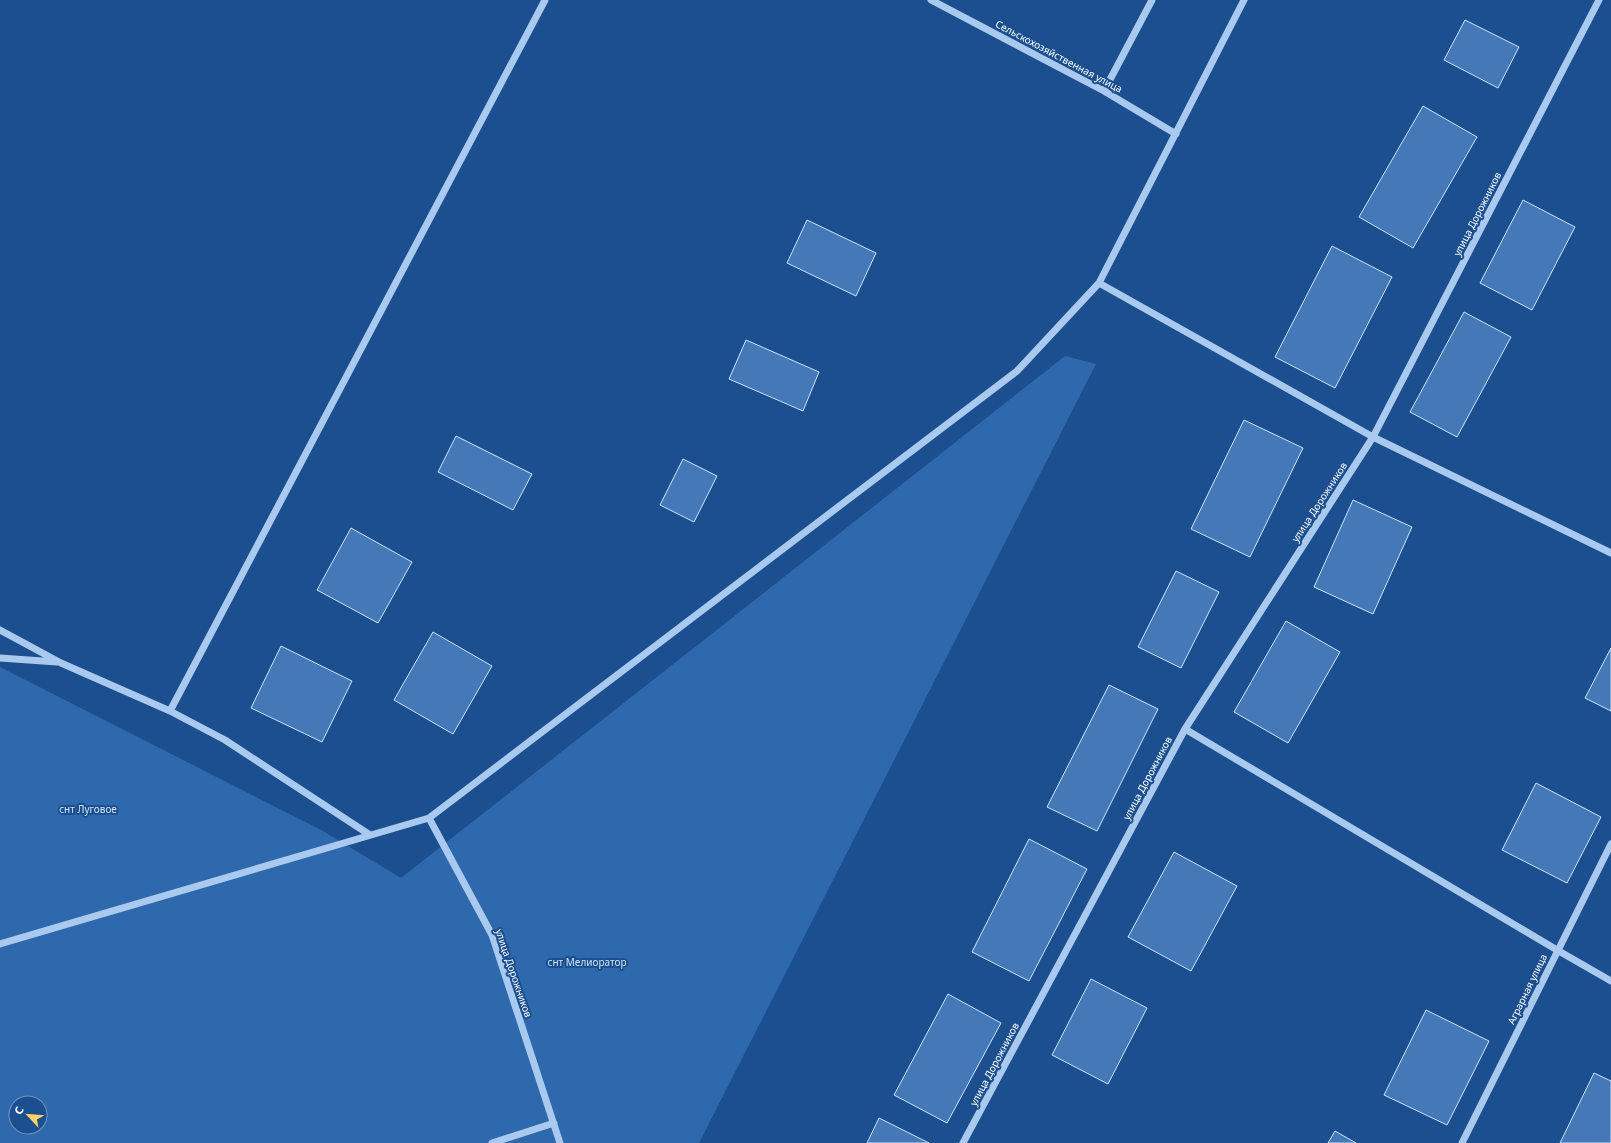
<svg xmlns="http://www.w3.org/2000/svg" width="1611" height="1143" viewBox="0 0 1611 1143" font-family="'Noto Sans',sans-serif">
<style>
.green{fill:#2e69ad;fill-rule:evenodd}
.building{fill:#4478b7;stroke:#cfe3fa}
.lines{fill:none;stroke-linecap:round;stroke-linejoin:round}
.minor{stroke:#a9c9ee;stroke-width:7}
.labels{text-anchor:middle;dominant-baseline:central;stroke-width:4;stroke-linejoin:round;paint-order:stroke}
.street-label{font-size:10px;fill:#fff;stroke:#1b4f8f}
.park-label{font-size:10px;fill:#cfe3fa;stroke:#1b4f8f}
</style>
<rect width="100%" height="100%" fill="#1b4f8f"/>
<path class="green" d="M1065 356 1096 364 699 1143H0V667L323 831 401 878ZM16 1103H40V1127H16Z"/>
<path class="building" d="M1465 20 1519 47 1498 88 1444 60Z
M1423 106 1477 137 1413 248 1359 217Z
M1523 200 1575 227 1532 310 1480 283Z
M807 220 876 253 856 296 787 263Z
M1332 246 1392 277 1335 388 1275 357Z
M1464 312 1511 337 1457 437 1410 412Z
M746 340 819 372 803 411 729 379Z
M1244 420 1303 448 1250 557 1191 529Z
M456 436 532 474 513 510 438 472Z
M683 459 717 476 694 522 660 505Z
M1353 500 1412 527 1373 614 1314 587Z
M351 528 412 562 378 623 317 590Z
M1176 571 1219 592 1181 668 1138 647Z
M1286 621 1340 652 1288 743 1234 712Z
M433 632 492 666 453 734 394 700Z
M281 646 352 681 322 742 251 708Z
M1611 648V711L1585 698Z
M1109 685 1158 709 1097 831 1047 807Z
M1536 783 1601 817 1567 883 1502 850Z
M1029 839 1087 869 1029 981 972 952Z
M1174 852 1237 886 1191 971 1128 937Z
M1091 979 1147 1008 1108 1084 1052 1055Z
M948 994 1001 1023 947 1123 894 1095Z
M1426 1010 1489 1041 1447 1125 1384 1095Z
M1594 1073 1611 1081V1143H1560Z
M879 1118 929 1143H867Z
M1335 1131 1356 1143H1328Z"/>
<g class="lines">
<path class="minor" d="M931 0 1104 91 1176 134
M1104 91 1152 0
M1099 283 1373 437 1611 553
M0 630 61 663 170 711 225 740 370 835
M0 658 57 662
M170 711 545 0
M1185 729 1557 950 1611 981
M429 818 492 935 560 1143
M0 944 429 818 1017 371 1099 283 1244 0
M492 1143 554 1123
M963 1143 1185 729 1373 437 1599 0
M1462 1143 1611 844"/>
</g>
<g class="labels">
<g class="street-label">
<text transform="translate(1059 56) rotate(28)">Сельскохозяйственная улица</text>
<text transform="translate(1477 214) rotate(-63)">улица Дорожников</text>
<text transform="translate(1319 502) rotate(-57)">улица Дорожников</text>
<text transform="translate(1147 778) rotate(-62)">улица Дорожников</text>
<text transform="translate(514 973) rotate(71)">улица Дорожников</text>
<text transform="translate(1527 989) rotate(-64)">Аграрная улица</text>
<text transform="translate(994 1064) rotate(-62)">улица Дорожников</text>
</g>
<g class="park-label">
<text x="88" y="809">снт Луговое</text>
<text x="587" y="962">снт Мелиоратор</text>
</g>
</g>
<g transform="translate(28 1115) rotate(296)"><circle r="19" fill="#1b4f8f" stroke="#7695bc"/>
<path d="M0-3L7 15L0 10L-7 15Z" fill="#ffd166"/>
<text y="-6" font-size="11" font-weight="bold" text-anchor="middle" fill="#ffffff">С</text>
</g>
</svg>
